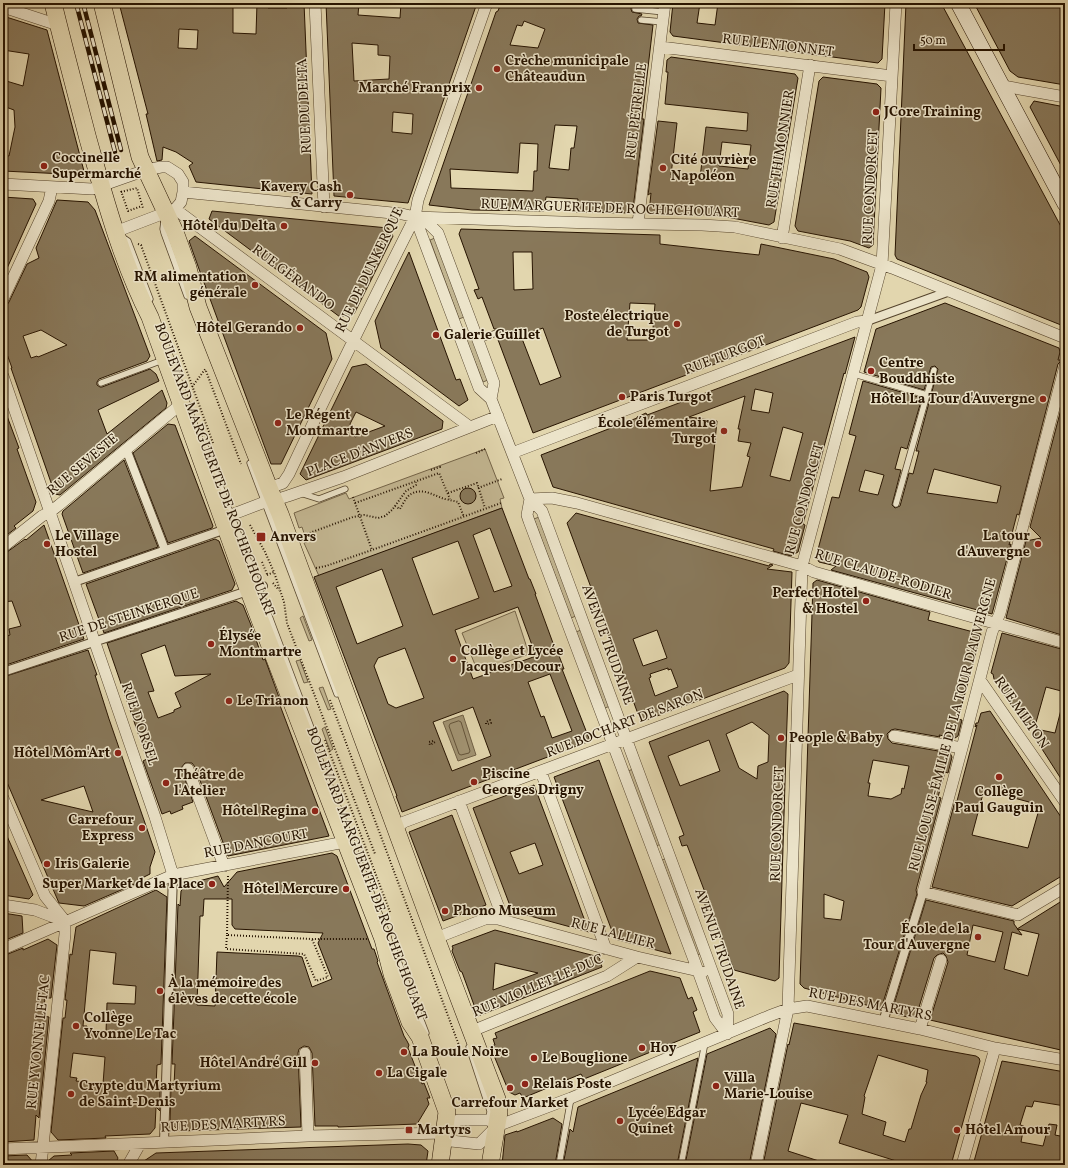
<svg xmlns="http://www.w3.org/2000/svg" width="1068" height="1168" viewBox="0 0 1068 1168" font-family="Vollkorn,serif">
<style>
.green{fill:#c2b590;stroke:#746448}
.water{fill:#a29473;stroke:#706045}
.lines{fill:none;stroke-linecap:round;stroke-linejoin:round}
.shore{stroke:#64543a;stroke-width:1}
.building{fill:#88785a;stroke:#261300;fill-rule:evenodd}
.service-casing{stroke:#55442c;stroke-width:7}
.pedestrian-casing{stroke:#55442c;stroke-width:10}
.minor-casing{stroke:#55442c;stroke-width:12}
.secondary-casing{stroke:#261300;stroke-width:16}
.primary-casing{stroke:#261300;stroke-width:18}
.path{stroke:#261300;stroke-width:2;stroke-dasharray:1 2;stroke-linecap:butt}
.service{stroke:#ece4ca;stroke-width:5.5}
.pedestrian{stroke:#ece4ca;stroke-width:8}
.minor{stroke:#ece4ca;stroke-width:11}
.secondary{stroke:#ece4ca;stroke-width:15}
.primary{stroke:#e2d6ae;stroke-width:17}
.rail-casing{stroke:#261300;stroke-width:4.5}
.rail{stroke:#ece4ca;stroke-width:3;stroke-dasharray:9;stroke-linecap:butt}
.poi-dot{fill:#8f2418;stroke:#ece4ca;stroke-width:1.5}
.labels{text-anchor:middle;dominant-baseline:central;stroke-width:3;stroke-linejoin:round;paint-order:stroke}
.street-label{font-size:14px;fill:#261300;stroke:#ece4ca}
.poi-label{font-size:14px;font-weight:bold;fill:#261300;stroke:#ece4ca;text-anchor:start}
</style>
<rect width="100%" height="100%" fill="#e2d6ae"/>
<filter id="stains"><feTurbulence type="fractalNoise" baseFrequency=".005" numOctaves="4"/><feColorMatrix values="0 0 0 0 .2 0 0 0 0 .09 0 0 0 0 .02 0 0 0 .5 -.17"/></filter>
<radialGradient id="worn" r=".72"><stop offset=".6" stop-color="#630" stop-opacity="0"/><stop offset="1" stop-color="#630" stop-opacity=".3"/></radialGradient>
<path class="green" d="M435 238 464 317 459 319 430 240Z
M470 332 488 380 483 382 464 334Z
M485 449 504 498 500 499 502 508 319 576 304 543 307 542 302 527 299 528 294 513 346 493 349 499Z
M539 517 576 616 571 618 534 519Z
M515 611 529 654 478 672 462 633Z
M303 616 312 640 309 641 300 618Z
M581 630 610 706 605 708 576 632Z
M300 660 308 682 304 683 296 661Z
M323 687 331 709 328 710 319 688Z
M325 727 333 749 330 751 322 729Z
M633 769 661 844 656 846 628 771Z
M667 858 702 953 697 955 662 860Z"/>
<path class="water" d="M463 715 476 755 458 761 443 722Z"/>
<g class="lines">
<path class="shore" d="M459 721 461 722 470 751 469 753 461 755 459 754 449 726 450 724Z"/>
</g>
<path class="building" d="M119 3H233V33L256 34 257 3H269L268 8H287V3H304L312 194 196 182 189 166 193 163 176 152 163 147 162 160 157 161 146 114H148ZM179 29 198 30 197 49 178 48Z
M326 3H359L358 15 400 18 401 3H434L455 5V3H477L408 203 334 196ZM352 43 378 45V55L390 56 389 79 354 81ZM393 112 413 114 412 134 392 132Z
M501 3H632L631 9 632 12 642 14 641 16H639L637 19 638 23 653 25 642 119H644L633 209 628 213 576 212 578 199 546 197 544 211 472 210 429 205 496 12 498 11ZM524 21 545 29 538 48 510 45 517 25 522 26ZM555 125 577 126 574 148H571L569 170 549 168ZM520 143 538 144 537 171H534L533 191 451 188 450 169 518 173Z
M673 3H700L697 23 715 25 718 3H885L882 59 878 63 673 36 670 32Z
M906 3H941L1065 234V322L1061 325 1056 323 897 259 895 255Z
M974 3H1065V49L1063 52 1065 58V85L1018 77 1010 71Z
M3 16 47 30 85 175 3 171V155L9 156 15 127 14 110 3 106V80L23 86 29 54 3 50Z
M671 57 795 74 798 78 774 222 769 225 716 215 649 213 651 193 648 195 658 121 677 123 671 175 700 178 706 127 747 131 748 113 665 104 668 72H666L667 60ZM722 142 751 145 748 169 719 166Z
M823 77 877 84 881 88 873 245 869 248 850 241 798 231 795 226 819 81Z
M1034 101 1065 107V173L1030 107Z
M3 197 33 199 36 204 4 275 7 274 3 283V227L7 217 3 215Z
M57 200 88 202 95 210 150 356 147 361 99 379 97 382V385L100 387H102L150 369 156 374 159 381 98 410 107 434 162 390 167 403 166 408 60 495 55 494 11 368H12L3 343V306L7 305 9 302 27 264 39 258 36 248ZM41 330 67 345 38 357 37 356 31 358 23 336Z
M212 211 388 228 393 236 354 314 340 317 209 219Z
M461 229 660 235V244L759 255 761 244 834 259 867 272 869 277 861 307 858 310 533 433 497 337 500 335V331L497 329H494L482 297 478 299 474 290 479 289 459 234ZM513 252H532L533 289 514 290ZM630 303 655 304 652 340H627ZM543 328 561 377 540 385 521 336Z
M195 236 326 333 332 359 281 464H271L199 269 189 241Z
M409 252 456 380 460 379 468 400 459 406 381 348 375 321Z
M945 303 1059 348 1060 352 1058 360H1062L1058 364 1019 515 1017 514 1009 545 1011 544 992 614 831 570 836 566 819 562 816 557 832 497 839 498 856 436 849 434 863 381 922 398 907 449 901 447 895 469 901 470 892 505 895 508 900 506 909 473 913 474 919 451H916L938 369 935 366 931 367 924 390 864 372 876 329ZM934 469 1001 486 997 503 927 493ZM865 470 884 475 878 495 859 491Z
M855 337 845 374 844 373 806 513 803 524 805 525 798 552 791 556 773 551 774 549 553 487 541 455 637 418V417L646 413 647 415ZM755 389 773 393 769 413 751 410ZM745 396 738 429H740L738 441 751 443 747 456 750 457 742 487 710 491 717 421 689 417ZM783 427 803 433 790 481 770 476Z
M366 364 443 421 442 429 306 480 300 474 352 367ZM356 412 385 426 355 437 350 424Z
M1065 394V636L1006 618 1026 541 1041 538 1030 527Z
M3 408H4L19 448 17 449 36 502 33 511 14 526 16 528 3 538Z
M168 424 175 425 213 526 212 528 168 543 133 453Z
M124 460 158 547 83 573 62 514 63 511Z
M460 496a8 8 0 1 1 16 0a8 8 0 1 1-16 0Z
M502 508 529 579H530L536 594H535L557 654 558 653 564 669H562L590 741 402 812 396 796H397L314 577ZM490 528 512 586 494 592 473 535ZM458 541 479 598 433 615 412 558ZM382 569 403 626 357 644 336 587ZM518 607 536 656 473 679 455 630ZM405 648 424 698 396 708 388 704 374 666 378 658ZM550 674 572 731 552 738 544 716 541 717 528 682ZM473 707 491 756 452 771 433 722Z
M576 513 769 566 770 564 773 565 767 569 792 572 789 663 785 668 641 722 567 523ZM657 630 667 658 643 666 633 639ZM668 668V670L671 669 678 687 655 696 649 678 651 677 650 674Z
M44 525 84 639 3 666V637L10 635 9 629 21 626 12 601 3 602V554L7 552 25 539 26 540Z
M215 539 219 541 235 584 232 590 104 633 86 584Z
M817 580 930 612 928 620 981 634 958 719 962 720 958 736 955 738 939 735 940 737 895 729 891 730 887 734 888 739 892 743 950 753 952 757 948 773 945 772 938 797 941 798 916 890 917 894 881 1009 804 988 800 984 813 583ZM873 760 909 766 904 789 902 788 901 794 891 799 868 796 870 783H868ZM824 894 844 901 841 920 824 918Z
M236 601 243 605 251 625 263 660 265 659 280 700H278L329 836 228 856 195 767 192 763H185L181 768 193 802 182 806 183 809 171 814 170 811 162 814 143 761 147 759 107 643ZM165 645 175 676 211 674 175 693 181 707 174 710V712L158 718 148 692 154 691 141 654Z
M1002 633 1065 650V692L1046 687 1035 726 1022 721 994 679 993 674 991 673Z
M88 650 97 675H95L109 719 155 852 150 867V874L140 879 142 881 84 906 59 903 3 773V677ZM84 786 93 812 41 800Z
M784 691 788 694 786 750 779 978 775 981 734 970 711 910H707L702 897 706 895 687 845 682 846 679 837 684 835 649 742ZM752 722 769 735 768 762 758 766 757 779 739 768 726 734ZM709 740 720 771 680 786 668 756Z
M1062 706H1065V785L1035 738 1036 729 1055 733Z
M990 711 1065 823V874L1012 906 932 887 955 801H957L977 725 975 727 976 723H978L981 713ZM984 790 1029 802 1038 813 1028 848 972 835Z
M599 760 611 793 671 954 615 939 554 777Z
M534 785 575 894 589 932 512 911 473 808ZM535 843 543 865 519 874 510 852Z
M452 815 486 905 443 921 409 832Z
M3 827 33 895 29 899 3 895Z
M332 853 337 856 372 949H374L378 961 377 962 404 1036 407 1041 409 1045 408 1048 422 1084 424 1083 430 1098H427L429 1104 417 1124 338 1127V1126H315L312 1053 309 1047 304 1046 299 1049 298 1053 301 1127 179 1131 170 1122 171 1086H174L175 1064H172L178 904 180 906 181 891 187 884 218 876 224 887 237 872ZM204 899H232V925L235 929 323 933 318 943 332 979 312 987 302 957 298 956 217 952 215 1006 197 1005 200 916H203Z
M156 890 167 897 161 1064 157 1065 156 1086H160V1111L156 1107 155 1128 150 1134 105 1136 106 1138 58 1140 51 1132 63 1018H65L67 1000H65L70 954 72 955 76 927ZM90 950 116 953 113 984 136 986 135 1004 107 1003 106 1033 86 1031 87 1026H83ZM73 1053 105 1057 103 1084 76 1081 77 1078 70 1077Z
M1065 899V1051L930 1020 948 962 946 956 943 953 937 955 934 958 916 1017 908 1015V1017L898 1015V1013L892 1011 926 900 1014 921V924L1022 935 1012 932 1004 969 1028 976 1039 934 1017 929ZM973 925 1003 932 995 962 967 955Z
M3 913 22 916 23 933 3 941Z
M495 930 599 957 602 967 478 1016 462 972 460 971 452 951 453 948 452 946ZM495 963 538 973 493 990Z
M48 939 57 945 51 998H45L43 1016 49 1017 39 1118 36 1115 34 1140 3 1142V998L5 997 7 975 3 977V956L23 948V950Z
M650 971 680 978 688 999 692 997 697 1010 693 1012 700 1032 584 1079 581 1074 523 1098 520 1093 515 1095 509 1092 490 1046 495 1045 493 1039 497 1038 495 1033Z
M794 1023 976 1056 979 1058 980 1061 951 1165H920L911 1163 910 1165H909L839 1143 848 1115 801 1103 788 1151 825 1163V1165H763L788 1044 789 1045ZM878 1055 928 1070 926 1082H927L921 1095 911 1129H909L905 1142 883 1135 886 1122 862 1114 865 1097 864 1096Z
M770 1028 776 1034 749 1165H685L707 1054Z
M698 1058 677 1165H563L570 1129 573 1132 578 1107Z
M1002 1061 1065 1072V1106L1034 1101 1032 1107 1026 1106 1020 1125 1024 1126 1021 1142 1043 1146 1049 1124 1057 1125 1055 1135 1065 1137 1064 1165H973Z
M553 1118 562 1124 555 1165H502L505 1135 517 1131V1132Z
M408 1144 421 1145 428 1151 426 1165H322L311 1162 310 1165H138L156 1153Z
M114 1151 118 1158 115 1165H48V1161L54 1156 72 1155 70 1153Z
M27 1155 34 1163V1165H3V1156Z"/>
<g class="lines">
<g class="service-casing">
<path id="service" d="M636 3 635 9 664 12
M641 20 663 22
M164 221 163 229 164 233 187 296
M122 237 128 241 150 299
M478 340 496 333
M854 374 927 395
M101 383 163 360
M206 448 316 741
M250 463 337 694
M300 493 319 499 345 489
M896 504 934 370
M393 948 426 1033
M469 1047 490 1111 489 1121
M559 1165 571 1098
M681 1165 705 1043"/>
</g>
<g class="pedestrian-casing">
<path id="pedestrian" d="M867 321 950 291
M126 449 165 550
M74 582 226 529
M3 672 263 586
M883 1022 923 892
M164 1142 173 875"/>
</g>
<g class="minor-casing">
<path id="minor" d="M315 3 324 207
M3 7 58 25
M661 47 892 76
M1003 86 1065 97
M3 184 92 189 146 170 161 167H167L178 174 183 182V192L181 202 175 209 115 232
M183 192 402 214 415 217 592 223 702 225 735 227 840 249 892 268 1065 338
M175 209 470 427
M415 217 479 388 491 399 530 499 542 511 728 1014 727 1034
M418 218 428 223 438 233 494 383 491 399
M638 223 665 3
M782 238 810 65
M3 299 49 201 52 187
M1065 366 1000 613 992 632 962 748 923 892 1018 915 1065 887
M3 376 155 817 173 875
M512 453 857 322 867 321
M269 488 283 483 289 474C330 387 372 302 415 217L418 200 487 3
M530 499 527 515 529 521 694 960 715 1018 727 1034
M530 499 552 498 577 503 802 566 814 572 1065 643
M223 518 265 502 275 500 288 496 343 477 498 416
M3 547 42 516 50 512 59 505 181 404
M980 680 1065 802
M894 736 962 748
M188 769 224 866
M541 772 606 949
M3 798 45 896 65 921
M459 801 499 908 498 919
M396 828 404 822 798 675
M3 905 35 910 64 921
M436 938 485 919H498L637 957 703 972
M3 949 173 875 345 842
M920 1029 941 960
M472 1031 607 976 637 957
M305 1053 308 1136
M445 1133 451 1141 479 1144 497 1126 571 1098 769 1016 788 1009 807 1006 920 1029 995 1048 1065 1060
M445 1133 458 1120H489L497 1126
M3 1149 308 1136 445 1133
M41 1165 65 934V921
M128 1165 140 1144
M756 1165 788 1009 802 566 882 265 896 3
M962 1165 995 1048"/>
</g>
<g class="secondary-casing">
<path id="secondary" d="M958 3 1065 204"/>
</g>
<g class="primary-casing">
<path id="primary" d="M53 3C64 48 76 93 88 139 105 199 121 260 150 317L245 581 383 939 392 974 410 1022 420 1037 447 1112 440 1165
M102 3 140 157 175 232 188 268 198 307 269 488 280 514 436 938 497 1099 499 1112 490 1165"/>
</g>
<path class="path" d="M121 191 128 211 142 206
M121 192 137 188 143 208
M138 244 141 245 213 443
M206 371 241 464
M192 387 206 368
M476 453 485 449
M431 470 440 467 439 465
M478 488 502 479
M448 493 477 483 485 508
M353 497 372 550
M355 503 439 473 450 499
M395 506 400 509C403 504 406 497 411 494 423 487 434 496 445 499 450 500 454 501 458 502L464 517
M250 525 265 552 274 572
M304 535 353 517 364 515 378 518 385 516 392 510 406 491 416 485V482
M262 562 267 574
M316 568 326 566 372 550 501 503
M267 575 274 572 284 602 287 623 375 854
M273 583 279 590
M330 700 460 1048
M486 724V722L490 720 491 723 488 724
M325 740 390 912
M433 741 429 742 430 745 435 742
M228 876 227 935 312 939H367
M227 935 226 949 304 954 316 981 328 977 312 939"/>
<use href="#service" class="service"/>
<use href="#pedestrian" class="pedestrian"/>
<use href="#minor" class="minor"/>
<use href="#secondary" class="secondary"/>
<use href="#primary" class="primary"/>
<g class="rail-casing">
<path id="rail" d="M76 3 115 152
M83 3 121 150"/>
</g>
<use href="#rail" class="rail"/>
</g>
<g class="poi-dot">
<circle cx="497" cy="69" r="4"/>
<circle cx="479" cy="88" r="4"/>
<circle cx="876" cy="112" r="4"/>
<circle cx="44" cy="166" r="4"/>
<circle cx="663" cy="168" r="4"/>
<circle cx="350" cy="195" r="4"/>
<circle cx="284" cy="226" r="4"/>
<circle cx="255" cy="285" r="4"/>
<circle cx="677" cy="324" r="4"/>
<circle cx="300" cy="328" r="4"/>
<circle cx="436" cy="335" r="4"/>
<circle cx="871" cy="371" r="4"/>
<circle cx="622" cy="397" r="4"/>
<circle cx="1043" cy="399" r="4"/>
<circle cx="278" cy="423" r="4"/>
<circle cx="724" cy="431" r="4"/>
<rect x="256" y="532" width="10" height="10" rx="2"/>
<circle cx="47" cy="544" r="4"/>
<circle cx="1038" cy="544" r="4"/>
<circle cx="866" cy="601" r="4"/>
<circle cx="211" cy="644" r="4"/>
<circle cx="453" cy="659" r="4"/>
<circle cx="229" cy="701" r="4"/>
<circle cx="781" cy="738" r="4"/>
<circle cx="118" cy="753" r="4"/>
<circle cx="999" cy="777" r="4"/>
<circle cx="474" cy="782" r="4"/>
<circle cx="166" cy="783" r="4"/>
<circle cx="315" cy="811" r="4"/>
<circle cx="142" cy="828" r="4"/>
<circle cx="47" cy="864" r="4"/>
<circle cx="212" cy="884" r="4"/>
<circle cx="346" cy="889" r="4"/>
<circle cx="445" cy="911" r="4"/>
<circle cx="978" cy="937" r="4"/>
<circle cx="160" cy="991" r="4"/>
<circle cx="76" cy="1026" r="4"/>
<circle cx="642" cy="1048" r="4"/>
<circle cx="404" cy="1052" r="4"/>
<circle cx="534" cy="1058" r="4"/>
<circle cx="315" cy="1063" r="4"/>
<circle cx="379" cy="1073" r="4"/>
<circle cx="525" cy="1084" r="4"/>
<circle cx="716" cy="1086" r="4"/>
<circle cx="510" cy="1088" r="4"/>
<circle cx="71" cy="1094" r="4"/>
<circle cx="620" cy="1121" r="4"/>
<rect x="405" y="1126" width="8" height="8" rx="2"/>
<circle cx="957" cy="1130" r="4"/>
</g>
<g class="labels">
<g class="street-label">
<text transform="translate(778 46) rotate(7)">RUE LENTONNET</text>
<text transform="translate(305 106) rotate(-93)">RUE DU DELTA</text>
<text transform="translate(637 111) rotate(-83)">RUE PÉTRELLE</text>
<text transform="translate(781 149) rotate(-81)">RUE THIMONNIER</text>
<text transform="translate(871 187) rotate(-87)">RUE CONDORCET</text>
<text transform="translate(610 209) rotate(2)">RUE MARGUERITE DE ROCHECHOUART</text>
<text transform="translate(370 270) rotate(-64)">RUE DE DUNKERQUE</text>
<text transform="translate(293 278) rotate(37)">RUE GÉRANDO</text>
<text transform="translate(725 356) rotate(-21)">RUE TURGOT</text>
<text transform="translate(360 453) rotate(-21)">PLACE D'ANVERS</text>
<text transform="translate(83 465) rotate(-40)">RUE SEVESTE</text>
<text transform="translate(214 470) rotate(69)">BOULEVARD MARGUERITE DE ROCHECHOUART</text>
<text transform="translate(805 499) rotate(-75)">RUE CONDORCET</text>
<text transform="translate(883 575) rotate(17)">RUE CLAUDE-RODIER</text>
<text transform="translate(129 616) rotate(-18)">RUE DE STEINKERQUE</text>
<text transform="translate(607 645) rotate(70)">AVENUE TRUDAINE</text>
<text transform="translate(1021 713) rotate(55)">RUE MILTON</text>
<text transform="translate(139 724) rotate(71)">RUE D'ORSEL</text>
<text transform="translate(625 724) rotate(-21)">RUE BOCHART DE SARON</text>
<text transform="translate(953 725) rotate(-75)">RUE LOUISE-ÉMILIE DE LA TOUR D'AUVERGNE</text>
<text transform="translate(778 824) rotate(-88)">RUE CONDORCET</text>
<text transform="translate(256 844) rotate(-11)">RUE DANCOURT</text>
<text transform="translate(366 874) rotate(69)">BOULEVARD MARGUERITE DE ROCHECHOUART</text>
<text transform="translate(613 934) rotate(15)">RUE LALLIER</text>
<text transform="translate(719 949) rotate(71)">AVENUE TRUDAINE</text>
<text transform="translate(538 986) rotate(-23)">RUE VIOLLET-LE-DUC</text>
<text transform="translate(870 1005) rotate(11)">RUE DES MARTYRS</text>
<text transform="translate(39 1042) rotate(-84)">RUE YVONNE LE TAC</text>
<text transform="translate(223 1125) rotate(-3)">RUE DES MARTYRS</text>
</g>
<g class="poi-label">
<text x="505" y="61">Crèche municipale<tspan x="505" dy="16">Châteaudun</tspan></text>
<text x="471" y="88" text-anchor="end">Marché Franprix</text>
<text x="884" y="112">JCore Training</text>
<text x="52" y="158">Coccinelle<tspan x="52" dy="16">Supermarché</tspan></text>
<text x="671" y="160">Cité ouvrière<tspan x="671" dy="16">Napoléon</tspan></text>
<text x="342" y="187" text-anchor="end">Kavery Cash<tspan x="342" dy="16">&amp; Carry</tspan></text>
<text x="276" y="226" text-anchor="end">Hôtel du Delta</text>
<text x="247" y="277" text-anchor="end">RM alimentation<tspan x="247" dy="16">générale</tspan></text>
<text x="669" y="316" text-anchor="end">Poste électrique<tspan x="669" dy="16">de Turgot</tspan></text>
<text x="292" y="328" text-anchor="end">Hôtel Gerando</text>
<text x="444" y="335">Galerie Guillet</text>
<text x="879" y="363">Centre<tspan x="879" dy="16">Bouddhiste</tspan></text>
<text x="630" y="397">Paris Turgot</text>
<text x="1035" y="399" text-anchor="end">Hôtel La Tour d'Auvergne</text>
<text x="286" y="415">Le Régent<tspan x="286" dy="16">Montmartre</tspan></text>
<text x="716" y="423" text-anchor="end">École élémentaire<tspan x="716" dy="16">Turgot</tspan></text>
<text x="55" y="536">Le Village<tspan x="55" dy="16">Hostel</tspan></text>
<text x="1030" y="536" text-anchor="end">La tour<tspan x="1030" dy="16">d'Auvergne</tspan></text>
<text x="270" y="537">Anvers</text>
<text x="858" y="593" text-anchor="end">Perfect Hotel<tspan x="858" dy="16">&amp; Hostel</tspan></text>
<text x="219" y="636">Élysée<tspan x="219" dy="16">Montmartre</tspan></text>
<text x="461" y="651">Collège et Lycée<tspan x="461" dy="16">Jacques Decour</tspan></text>
<text x="237" y="701">Le Trianon</text>
<text x="789" y="738">People &amp; Baby</text>
<text x="110" y="753" text-anchor="end">Hôtel Môm'Art</text>
<text x="482" y="774">Piscine<tspan x="482" dy="16">Georges Drigny</tspan></text>
<text x="174" y="775">Théâtre de<tspan x="174" dy="16">l'Atelier</tspan></text>
<text x="999" y="792" text-anchor="middle">Collège<tspan x="999" dy="16">Paul Gauguin</tspan></text>
<text x="307" y="811" text-anchor="end">Hôtel Regina</text>
<text x="134" y="820" text-anchor="end">Carrefour<tspan x="134" dy="16">Express</tspan></text>
<text x="55" y="864">Iris Galerie</text>
<text x="204" y="884" text-anchor="end">Super Market de la Place</text>
<text x="338" y="889" text-anchor="end">Hôtel Mercure</text>
<text x="453" y="911">Phono Museum</text>
<text x="970" y="929" text-anchor="end">École de la<tspan x="970" dy="16">Tour d'Auvergne</tspan></text>
<text x="168" y="983">À la mémoire des<tspan x="168" dy="16">élèves de cette école</tspan></text>
<text x="84" y="1018">Collège<tspan x="84" dy="16">Yvonne Le Tac</tspan></text>
<text x="650" y="1048">Hoy</text>
<text x="412" y="1052">La Boule Noire</text>
<text x="542" y="1058">Le Bouglione</text>
<text x="307" y="1063" text-anchor="end">Hôtel André Gill</text>
<text x="387" y="1073">La Cigale</text>
<text x="724" y="1078">Villa<tspan x="724" dy="16">Marie-Louise</tspan></text>
<text x="533" y="1084">Relais Poste</text>
<text x="79" y="1086">Crypte du Martyrium<tspan x="79" dy="16">de Saint-Denis</tspan></text>
<text x="510" y="1103" text-anchor="middle">Carrefour Market</text>
<text x="628" y="1113">Lycée Edgar<tspan x="628" dy="16">Quinet</tspan></text>
<text x="417" y="1130">Martyrs</text>
<text x="965" y="1130">Hôtel Amour</text>
</g>
</g>
<rect width="1068" height="1168" fill="none" stroke="#e2d6ae" stroke-width="16"/>
<rect x="4" y="4" width="1060" height="1160" fill="none" stroke="#261300" stroke-width="2"/>
<rect x="8" y="8" width="1052" height="1152" fill="none" stroke="#261300"/>
<path d="M914 44v6h90v-6" fill="none" stroke="#261300" stroke-width="2"/>
<text x="920" y="44" font-size="12" fill="#261300" stroke="#ece4ca" stroke-width="3" paint-order="stroke">50 m</text>
<rect width="100%" height="100%" filter="url(#stains)"/>
<rect width="100%" height="100%" fill="url(#worn)"/>
</svg>
